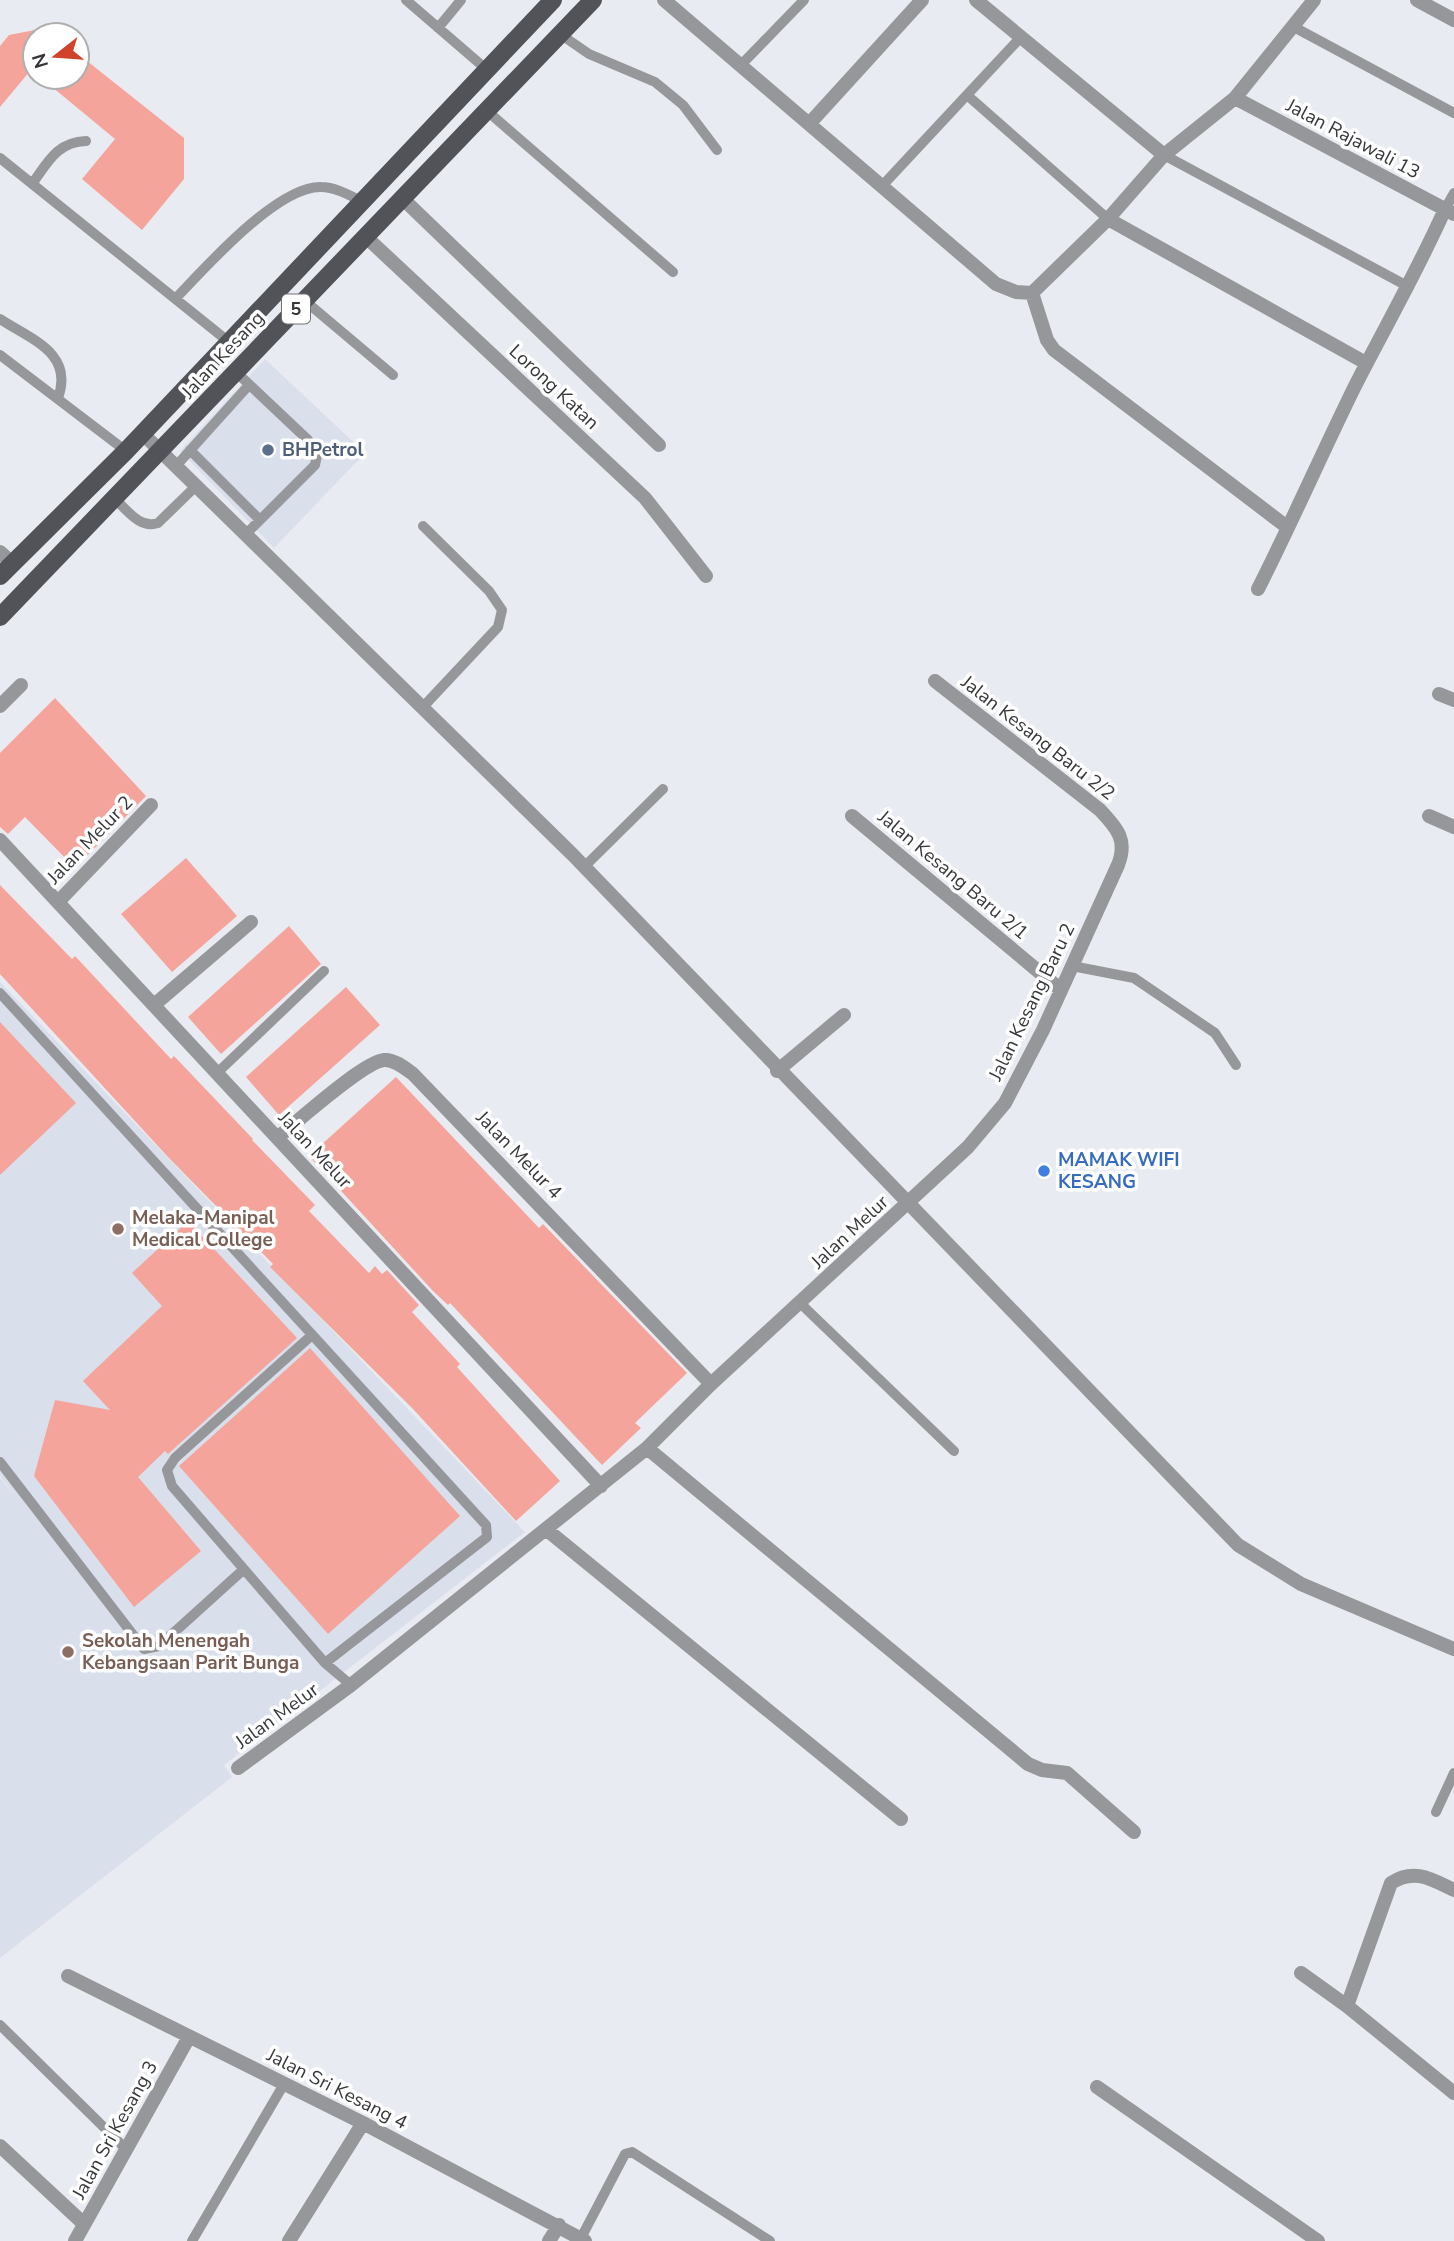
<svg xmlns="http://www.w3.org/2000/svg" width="1454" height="2241" viewBox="0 0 1454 2241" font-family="'Nunito Sans',sans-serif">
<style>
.built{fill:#d9dfeb}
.building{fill:#f4a49a}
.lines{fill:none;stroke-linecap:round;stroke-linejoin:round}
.service{stroke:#96979a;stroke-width:10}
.minor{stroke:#96979a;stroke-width:14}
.tertiary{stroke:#96979a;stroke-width:14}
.primary{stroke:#515358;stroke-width:18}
.service-dot{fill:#5c6f8a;stroke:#fff;stroke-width:2.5}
.shop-dot{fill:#3f7fe0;stroke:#fff;stroke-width:2.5}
.education-dot{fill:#8d6e63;stroke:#fff;stroke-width:2.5}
.labels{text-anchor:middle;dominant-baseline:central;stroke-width:7;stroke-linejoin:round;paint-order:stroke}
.shield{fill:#fff;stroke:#727375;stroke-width:2}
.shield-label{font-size:18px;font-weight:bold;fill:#36373a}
.street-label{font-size:19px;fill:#36373a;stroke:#fff}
.service-label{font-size:19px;font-weight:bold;fill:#4e5e75;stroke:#fff;text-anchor:start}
.shop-label{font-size:19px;font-weight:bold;fill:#366cbe;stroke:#fff;text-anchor:start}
.education-label{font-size:19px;font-weight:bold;fill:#785e54;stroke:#fff;text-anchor:start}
</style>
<rect width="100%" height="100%" fill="#e9ebf2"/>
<path class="built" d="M265 359 365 453 274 548 180 451Z
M0 982 525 1532 224 1765 232 1777 0 1958V1478L18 1499 0 1476Z"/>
<path class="building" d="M35 30V65L0 107V46L9 35Z
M77 53 184 138V179L142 230 82 179 115 139 40 77H77Z
M55 698 146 796 75 868 25 817 8 834 0 827V753Z
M186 858 237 916 172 972 121 914Z
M0 885 72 959 75 956 171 1059 174 1056 253 1139 252 1140 315 1205 309 1211 369 1273 375 1266 382 1274 387 1270 419 1305 412 1312 460 1364 457 1367 560 1481 516 1521 413 1409 270 1267 273 1264 168 1157 0 974Z
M289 926 321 964 221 1054 188 1017Z
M346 987 380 1025 279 1115 246 1077Z
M0 1022 76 1103 0 1175Z
M396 1077 539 1228 543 1224 687 1373 635 1423 641 1428 602 1465 450 1303 448 1305 433 1291 309 1156Z
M188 1221 297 1338 168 1454 165 1451 138 1477 201 1551 134 1607 34 1476 55 1400 110 1410 83 1381 162 1306 132 1273Z
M310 1348 460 1516 328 1634 179 1466Z"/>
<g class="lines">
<path class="service" d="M406 0 486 69
M1292 26 1454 113
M438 28 461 0
M560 34 589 54 655 82 683 105 717 150
M740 66 804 0
M967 95 1108 219
M486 110 673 272
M1164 155 1409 287
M0 158 229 342
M32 184C48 162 57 142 86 141
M882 186 1021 37
M1445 209 1454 193
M176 298C205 268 277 186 321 187 335 187 349 195 361 201
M304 300 393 375
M0 319C32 340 74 353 58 398
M0 355 126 451
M236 372 308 440 317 455 315 465 245 535
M190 450 260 520
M176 466 249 385
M115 499C128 511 140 529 158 523L196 486
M422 708 498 627 502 610 489 591 423 526
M584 867 663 789
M1072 966 1134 978 1215 1033 1236 1065
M0 993 486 1525 487 1537 325 1663
M217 1073 324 971
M801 1304 954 1451
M312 1335 175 1458 167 1470 172 1486 325 1663 351 1685
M0 1462 144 1649 159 1646 243 1570
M1436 1812 1454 1773
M0 2025 126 2149
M581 2238 625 2154 632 2152 770 2241
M192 2241 284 2084"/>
<path class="minor" d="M664 0 996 284 1016 292 1032 293 1108 219 1164 155 1235 98 1314 0
M976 0 1164 155
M1417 0 1454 20
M1235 98 1454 214
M809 124 922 0
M402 198 659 445
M1108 219 1366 363
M365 236 645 498 706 576
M1032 293 1047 340 1054 350 1287 527
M0 552 12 563
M1258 589C1292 522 1322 453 1355 386 1385 327 1418 270 1445 209
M1439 694 1454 700
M0 706 21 685
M852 816 1061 990
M1429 816 1454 827
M0 840 601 1486
M58 902 151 805
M154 1005 251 922
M777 1071 844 1015
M277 1138C297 1122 363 1062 384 1060 394 1059 405 1068 413 1074L711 1384
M647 1448 1028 1764 1042 1770 1067 1773 1134 1832
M547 1530 901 1819
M238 1768 351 1685 647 1448 711 1384 968 1147 1005 1103 1043 1030 1118 865C1128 840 1117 828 1100 810L935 681
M1301 1973 1347 2006 1454 2093
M68 1976 363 2123 585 2241
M1347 2006 1391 1883C1414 1868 1431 1879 1454 1890
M1097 2087 1318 2241
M0 2146 84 2224
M75 2241 189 2037
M289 2241 363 2123
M549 2241 559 2225"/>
<path class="tertiary" d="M142 433 573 855 1238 1545 1301 1584 1454 1649"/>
<path class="primary" d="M0 576 126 451 553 0
M0 617 593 0"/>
</g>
<circle class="service-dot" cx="268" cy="450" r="7"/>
<circle class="shop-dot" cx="1044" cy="1171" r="7"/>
<g class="education-dot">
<circle cx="118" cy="1229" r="7"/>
<circle cx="68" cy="1652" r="7"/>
</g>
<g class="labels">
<rect class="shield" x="282" y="294.5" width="28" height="29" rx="5"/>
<g class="shield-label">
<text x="296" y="309">5</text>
</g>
<g class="street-label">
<text transform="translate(1353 139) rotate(28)">Jalan Rajawali 13</text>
<text transform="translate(223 355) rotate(-47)">Jalan Kesang</text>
<text transform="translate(554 387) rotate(43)">Lorong Katan</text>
<text transform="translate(1038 738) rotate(38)">Jalan Kesang Baru 2/2</text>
<text transform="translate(90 840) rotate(-46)">Jalan Melur 2</text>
<text transform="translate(953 875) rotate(40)">Jalan Kesang Baru 2/1</text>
<text transform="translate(1032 1002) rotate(-64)">Jalan Kesang Baru 2</text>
<text transform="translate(315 1150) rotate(47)">Jalan Melur</text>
<text transform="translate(519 1155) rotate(46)">Jalan Melur 4</text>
<text transform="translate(850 1232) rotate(-43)">Jalan Melur</text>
<text transform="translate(277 1716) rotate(-36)">Jalan Melur</text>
<text transform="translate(337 2089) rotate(27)">Jalan Sri Kesang 4</text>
<text transform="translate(115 2130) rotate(-61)">Jalan Sri Kesang 3</text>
</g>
<g class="service-label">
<text x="282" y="450">BHPetrol</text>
</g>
<g class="shop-label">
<text x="1058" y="1160">MAMAK WIFI<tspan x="1058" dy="22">KESANG</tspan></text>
</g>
<g class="education-label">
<text x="132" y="1218">Melaka-Manipal<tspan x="132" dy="22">Medical College</tspan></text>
<text x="82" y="1641">Sekolah Menengah<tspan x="82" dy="22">Kebangsaan Parit Bunga</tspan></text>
</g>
</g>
<g transform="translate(56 56) rotate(253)"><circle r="33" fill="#ffffff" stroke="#afafb0" stroke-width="2"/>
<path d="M0-5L12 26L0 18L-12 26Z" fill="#cf442a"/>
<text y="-10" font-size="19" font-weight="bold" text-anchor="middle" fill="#36373a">N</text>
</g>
</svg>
